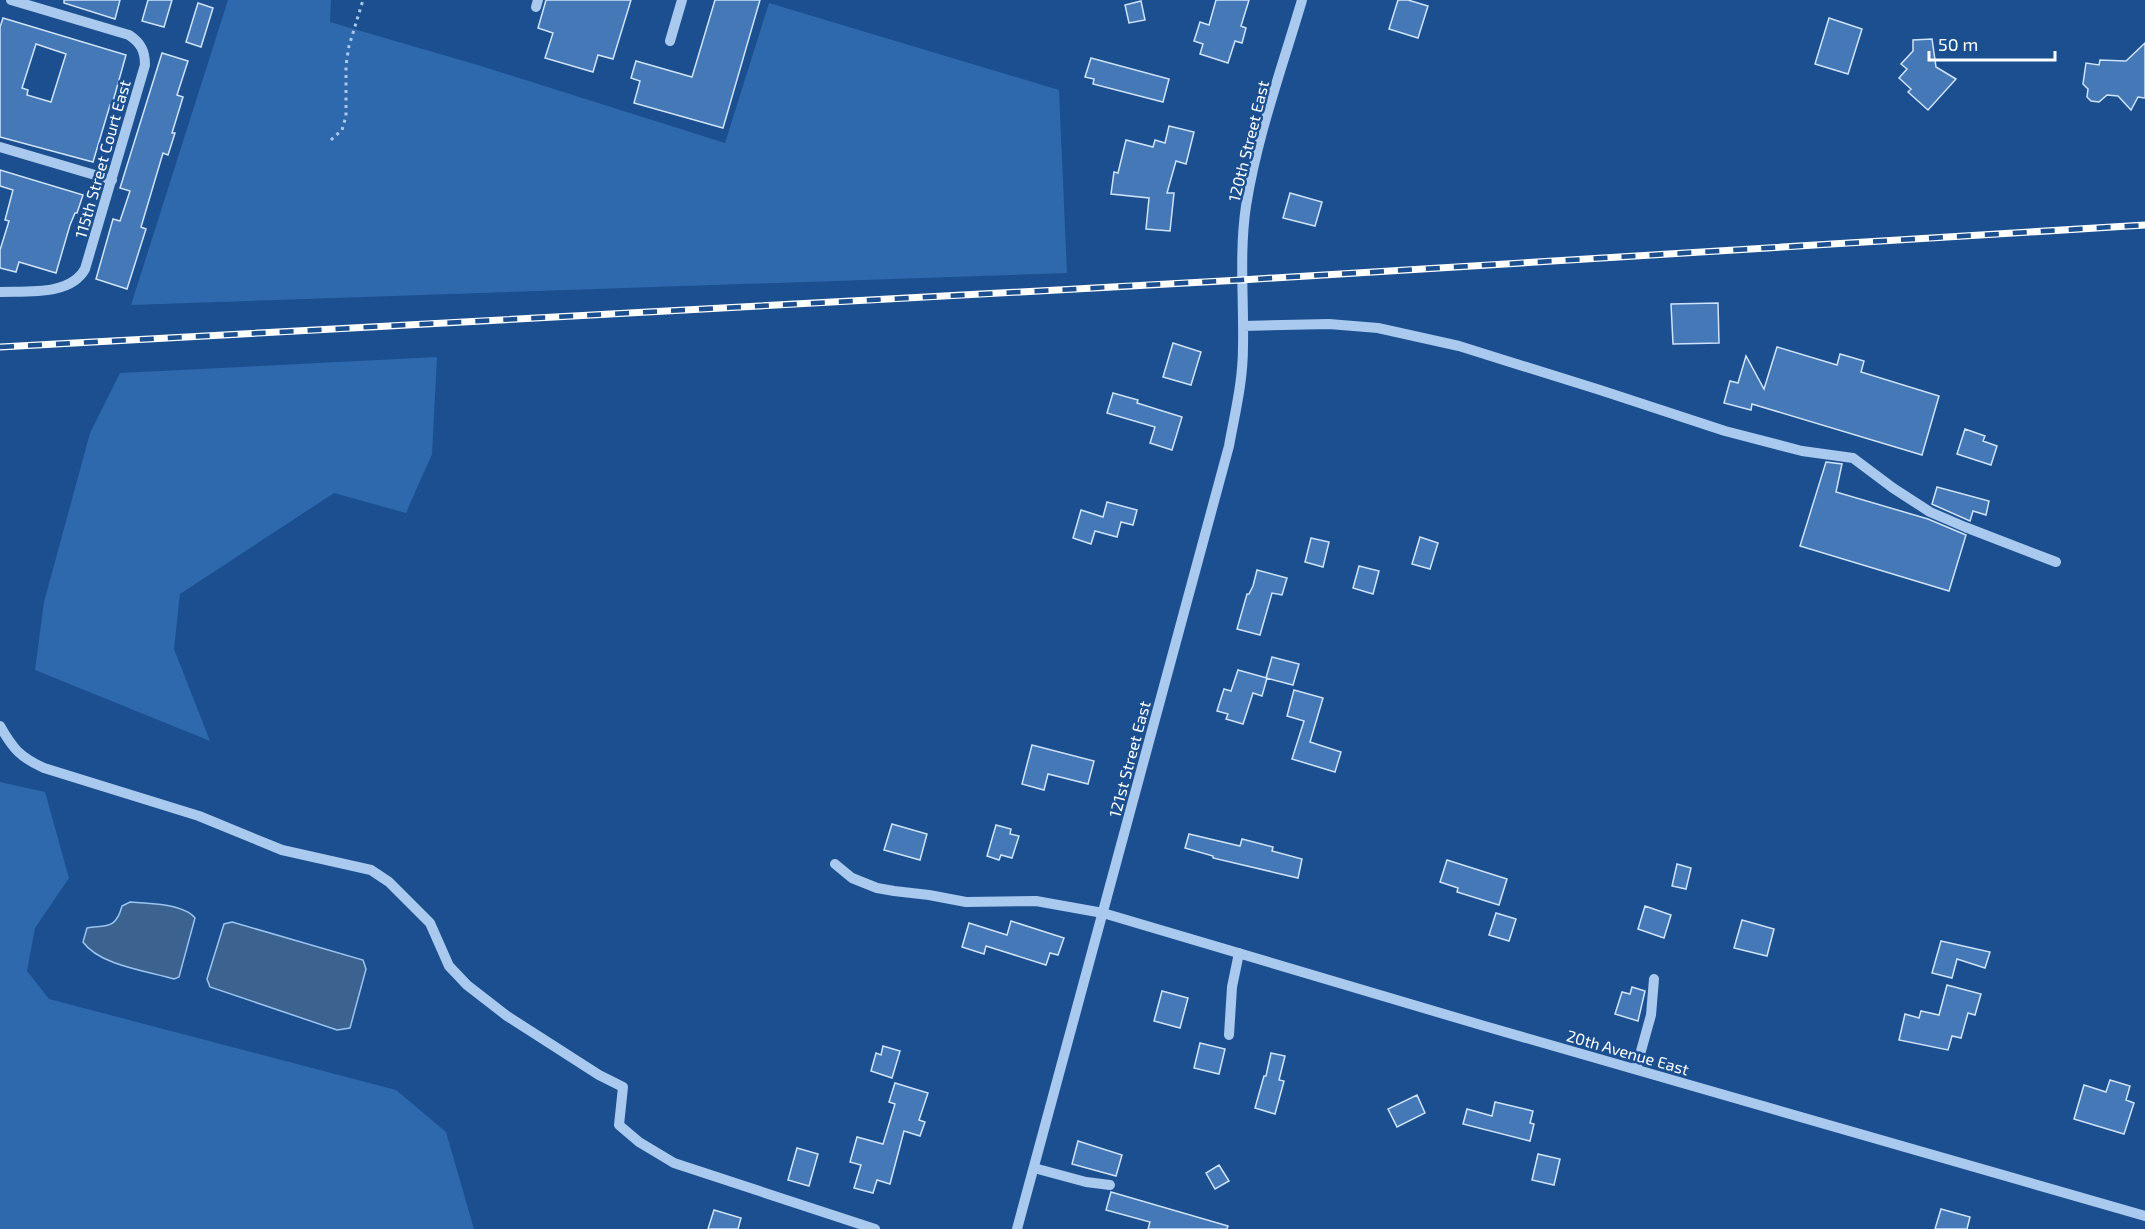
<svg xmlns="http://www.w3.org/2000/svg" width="2145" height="1229" viewBox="0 0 2145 1229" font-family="'Exo 2',sans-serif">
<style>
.green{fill:#2e69ad}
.water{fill:#3c6290;stroke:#9cc4f0;stroke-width:1.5}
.building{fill:#4478b7;stroke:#cfe3fa;stroke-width:1.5;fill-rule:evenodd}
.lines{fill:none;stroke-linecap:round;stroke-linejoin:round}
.path{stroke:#a9c9ee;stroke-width:3;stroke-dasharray:3 4.5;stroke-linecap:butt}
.minor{stroke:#a9c9ee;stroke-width:10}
.rail-casing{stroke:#fff;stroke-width:7}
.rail{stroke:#1b4f8f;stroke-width:4.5;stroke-dasharray:14;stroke-linecap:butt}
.labels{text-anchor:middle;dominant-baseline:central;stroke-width:5;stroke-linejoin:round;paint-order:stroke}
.street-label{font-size:16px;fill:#fff;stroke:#1b4f8f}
</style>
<rect width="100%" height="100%" fill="#1b4f8f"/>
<path class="green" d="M228 0H331L330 22 481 66 725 143 769 3 1059 90 1067 273 131 305Z
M437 357 432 454 406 513 334 493 180 594 174 649 210 741 35 670 44 602 90 433 120 373Z
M0 782 45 792 69 878 35 928 27 971 49 999 396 1090 446 1132 474 1229H0Z"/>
<path class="water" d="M130 902C148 903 184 904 195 918L179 977 174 979C147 971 99 965 83 942L87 928C107 925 116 929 122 906Z
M232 922 363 960 366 969 350 1028 337 1030 210 987 207 979 224 924Z"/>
<path class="building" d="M64 0H120L115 19 64 3Z
M148 0H172L164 27 142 21Z
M546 0H631L613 59 598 55 593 72 545 58 553 33 538 28Z
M715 0H760L723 128 634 103 640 81 631 78 636 61 692 77Z
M1216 0H1249L1241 26 1246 28 1242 43 1235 41 1228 63 1200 54 1203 44 1194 41 1200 22 1209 25Z
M1398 0H1408L1428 6 1418 38 1389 29Z
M1141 1 1145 20 1129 23 1125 5Z
M198 3 213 8 201 47 186 42Z
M3 18 126 55 112 105H110L93 162 0 137V27ZM36 44 66 54 51 102 27 95 28 90 22 88Z
M1829 18 1862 29 1848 74 1815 64Z
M1932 39 1936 67 1956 79 1928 110 1908 92 1911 89 1899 78 1907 69 1901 64 1913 51V40Z
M2145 43V98L2138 97 2131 110 2118 96 2107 95 2099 102 2091 101 2087 97 2088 89 2083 84 2086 63 2099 65 2100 60 2126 61Z
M162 53 188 61 177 95 183 97 172 133H175L168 155 163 153 141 227 146 229 127 289 96 279 113 219 120 221 130 191 120 188Z
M1091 58 1169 79 1163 102 1093 84 1094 79 1085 77Z
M1169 126 1194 132 1186 164 1176 161 1167 193H1174L1170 231 1146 229 1149 198 1111 194 1114 172 1118 173 1126 140 1153 147 1155 140 1165 143Z
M0 170 83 195 77 213H75L70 225 56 273 19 262 16 272 0 268V250L9 221 5 220 13 190 0 186Z
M1290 193 1322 202 1315 226 1283 218Z
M1718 303 1719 343 1673 344 1671 304Z
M1173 343 1201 352 1191 385 1163 377Z
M1777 347 1837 365 1840 354 1864 361 1861 372 1939 396 1922 455 1752 404 1751 410 1724 403 1730 381 1738 383 1746 356 1764 389Z
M1113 393 1138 400 1137 403 1182 417 1172 450 1150 443 1155 427 1107 413Z
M1965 429 1985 436 1983 441 1997 446 1991 465 1957 454Z
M1826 462 1842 464 1836 492 1928 519 1966 535 1949 591 1800 546Z
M1937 487 1989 501 1986 515 1973 511 1970 521 1934 505 1932 504Z
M1107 502 1137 510 1133 525 1121 522 1117 537 1095 531 1091 544 1073 538 1081 510 1103 517Z
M1420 537 1438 543 1430 569 1412 564Z
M1311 538 1329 542 1323 567 1305 562Z
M1359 566 1379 571 1373 594 1353 588Z
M1257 570 1287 578 1282 595 1272 593 1260 635 1237 629 1247 594H1249L1253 586Z
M1272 657 1299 664 1293 685 1266 678Z
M1238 670 1267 678 1262 696 1253 693 1243 724 1226 719 1228 714 1217 711 1224 689 1231 691Z
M1294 690 1323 698 1310 742 1341 752 1335 772 1292 759 1304 721 1287 716Z
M1032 745 1094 761 1088 784 1048 774 1044 790 1022 784Z
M892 824 927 834 920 860 884 850Z
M996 825 1011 829 1010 834 1019 836 1012 858 1001 855 999 860 987 856Z
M1189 834 1240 846 1242 839 1273 847 1272 851 1302 859 1298 878 1213 858V856L1185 848Z
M1447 860 1507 879 1499 905 1457 892 1458 888 1440 882Z
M1677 864 1691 868 1686 889 1672 886Z
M1645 906 1671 915 1664 938 1638 929Z
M1496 913 1516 919 1509 941 1489 935Z
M1742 920 1774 929 1767 956 1734 948Z
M1011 921 1064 938 1058 955 1050 953 1046 965 986 946 984 954 962 947 969 923 1007 935Z
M1941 941 1990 952 1985 968 1957 959 1952 978 1932 973Z
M1947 985 1981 994 1975 1015 1968 1013 1961 1038 1952 1036 1948 1050 1899 1040 1905 1014 1919 1018 1921 1011 1939 1015Z
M1632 987 1645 991 1638 1021 1615 1014 1622 992 1630 994Z
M1162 991 1188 998 1180 1028 1154 1021Z
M1200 1043 1225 1049 1219 1074 1194 1068Z
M883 1046 900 1051 892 1078 871 1071 876 1053 881 1055Z
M1271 1053 1285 1056 1279 1080 1284 1081 1275 1114 1255 1108 1264 1076H1266Z
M2110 1080 2130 1086 2126 1100 2134 1103 2124 1134 2074 1119 2084 1085 2106 1092Z
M895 1083 928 1093 919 1120 925 1122 920 1136 904 1131 890 1184 877 1180 873 1193 854 1188 861 1165 850 1162 857 1137 883 1144 895 1104 889 1102Z
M1417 1095 1425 1113 1397 1127 1388 1109Z
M1495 1102 1533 1111 1530 1123 1534 1124 1530 1141 1463 1124 1467 1109 1492 1116Z
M1078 1141 1122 1155 1116 1176 1072 1164Z
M797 1148 818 1154 809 1186 788 1180Z
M1538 1154 1560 1159 1554 1185 1532 1180Z
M1219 1165 1229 1181 1215 1189 1206 1173Z
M1111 1192 1228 1226 1227 1229H1148L1150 1222 1106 1210Z
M1941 1209 1970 1217 1967 1229H1935Z
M714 1210 741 1218 738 1229H708Z"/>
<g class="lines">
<path class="path" d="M331 140 342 130 346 116V65L349 46 363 0"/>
<path class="minor" d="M536 7 538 0
M670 41 682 0
M0 147 112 180
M0 292C27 291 70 296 85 269L145 65C145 51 141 43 129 35L11 0
M1243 326 1329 324 1378 328 1459 346 1600 390 1725 431 1802 451 1853 458 1893 488 1930 512 1965 527 2056 562
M0 726C13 749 20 757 44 768L199 816 282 850 371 870 389 882 430 923 449 966 467 985 507 1016 599 1075 623 1087 619 1125 639 1142 674 1163 875 1229
M835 864 852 878 877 888 894 891 929 895 966 902 1036 901 1103 913 1481 1025 2145 1216
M1229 1035 1232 987 1239 953
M1636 1069 1651 1015 1654 979
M1034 1168 1086 1182 1110 1185
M1017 1229 1229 446C1235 413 1243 381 1243 347 1244 300 1239 253 1246 206 1257 136 1282 68 1302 0"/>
<g class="rail-casing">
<path id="rail" d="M0 347 1241 280 2145 225"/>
</g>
<use href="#rail" class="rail"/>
</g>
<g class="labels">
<g class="street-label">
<text transform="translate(1248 141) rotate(-76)">120th Street East</text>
<text transform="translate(102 159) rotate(-74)">115th Street Court East</text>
<text transform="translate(1129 759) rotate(-75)">121st Street East</text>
<text transform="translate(1628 1052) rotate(16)">20th Avenue East</text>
</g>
</g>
<path d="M1929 51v9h126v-9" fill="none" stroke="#ffffff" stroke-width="3"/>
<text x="1938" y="51" font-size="18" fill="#ffffff" stroke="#1b4f8f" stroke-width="4.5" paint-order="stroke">50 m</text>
</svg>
